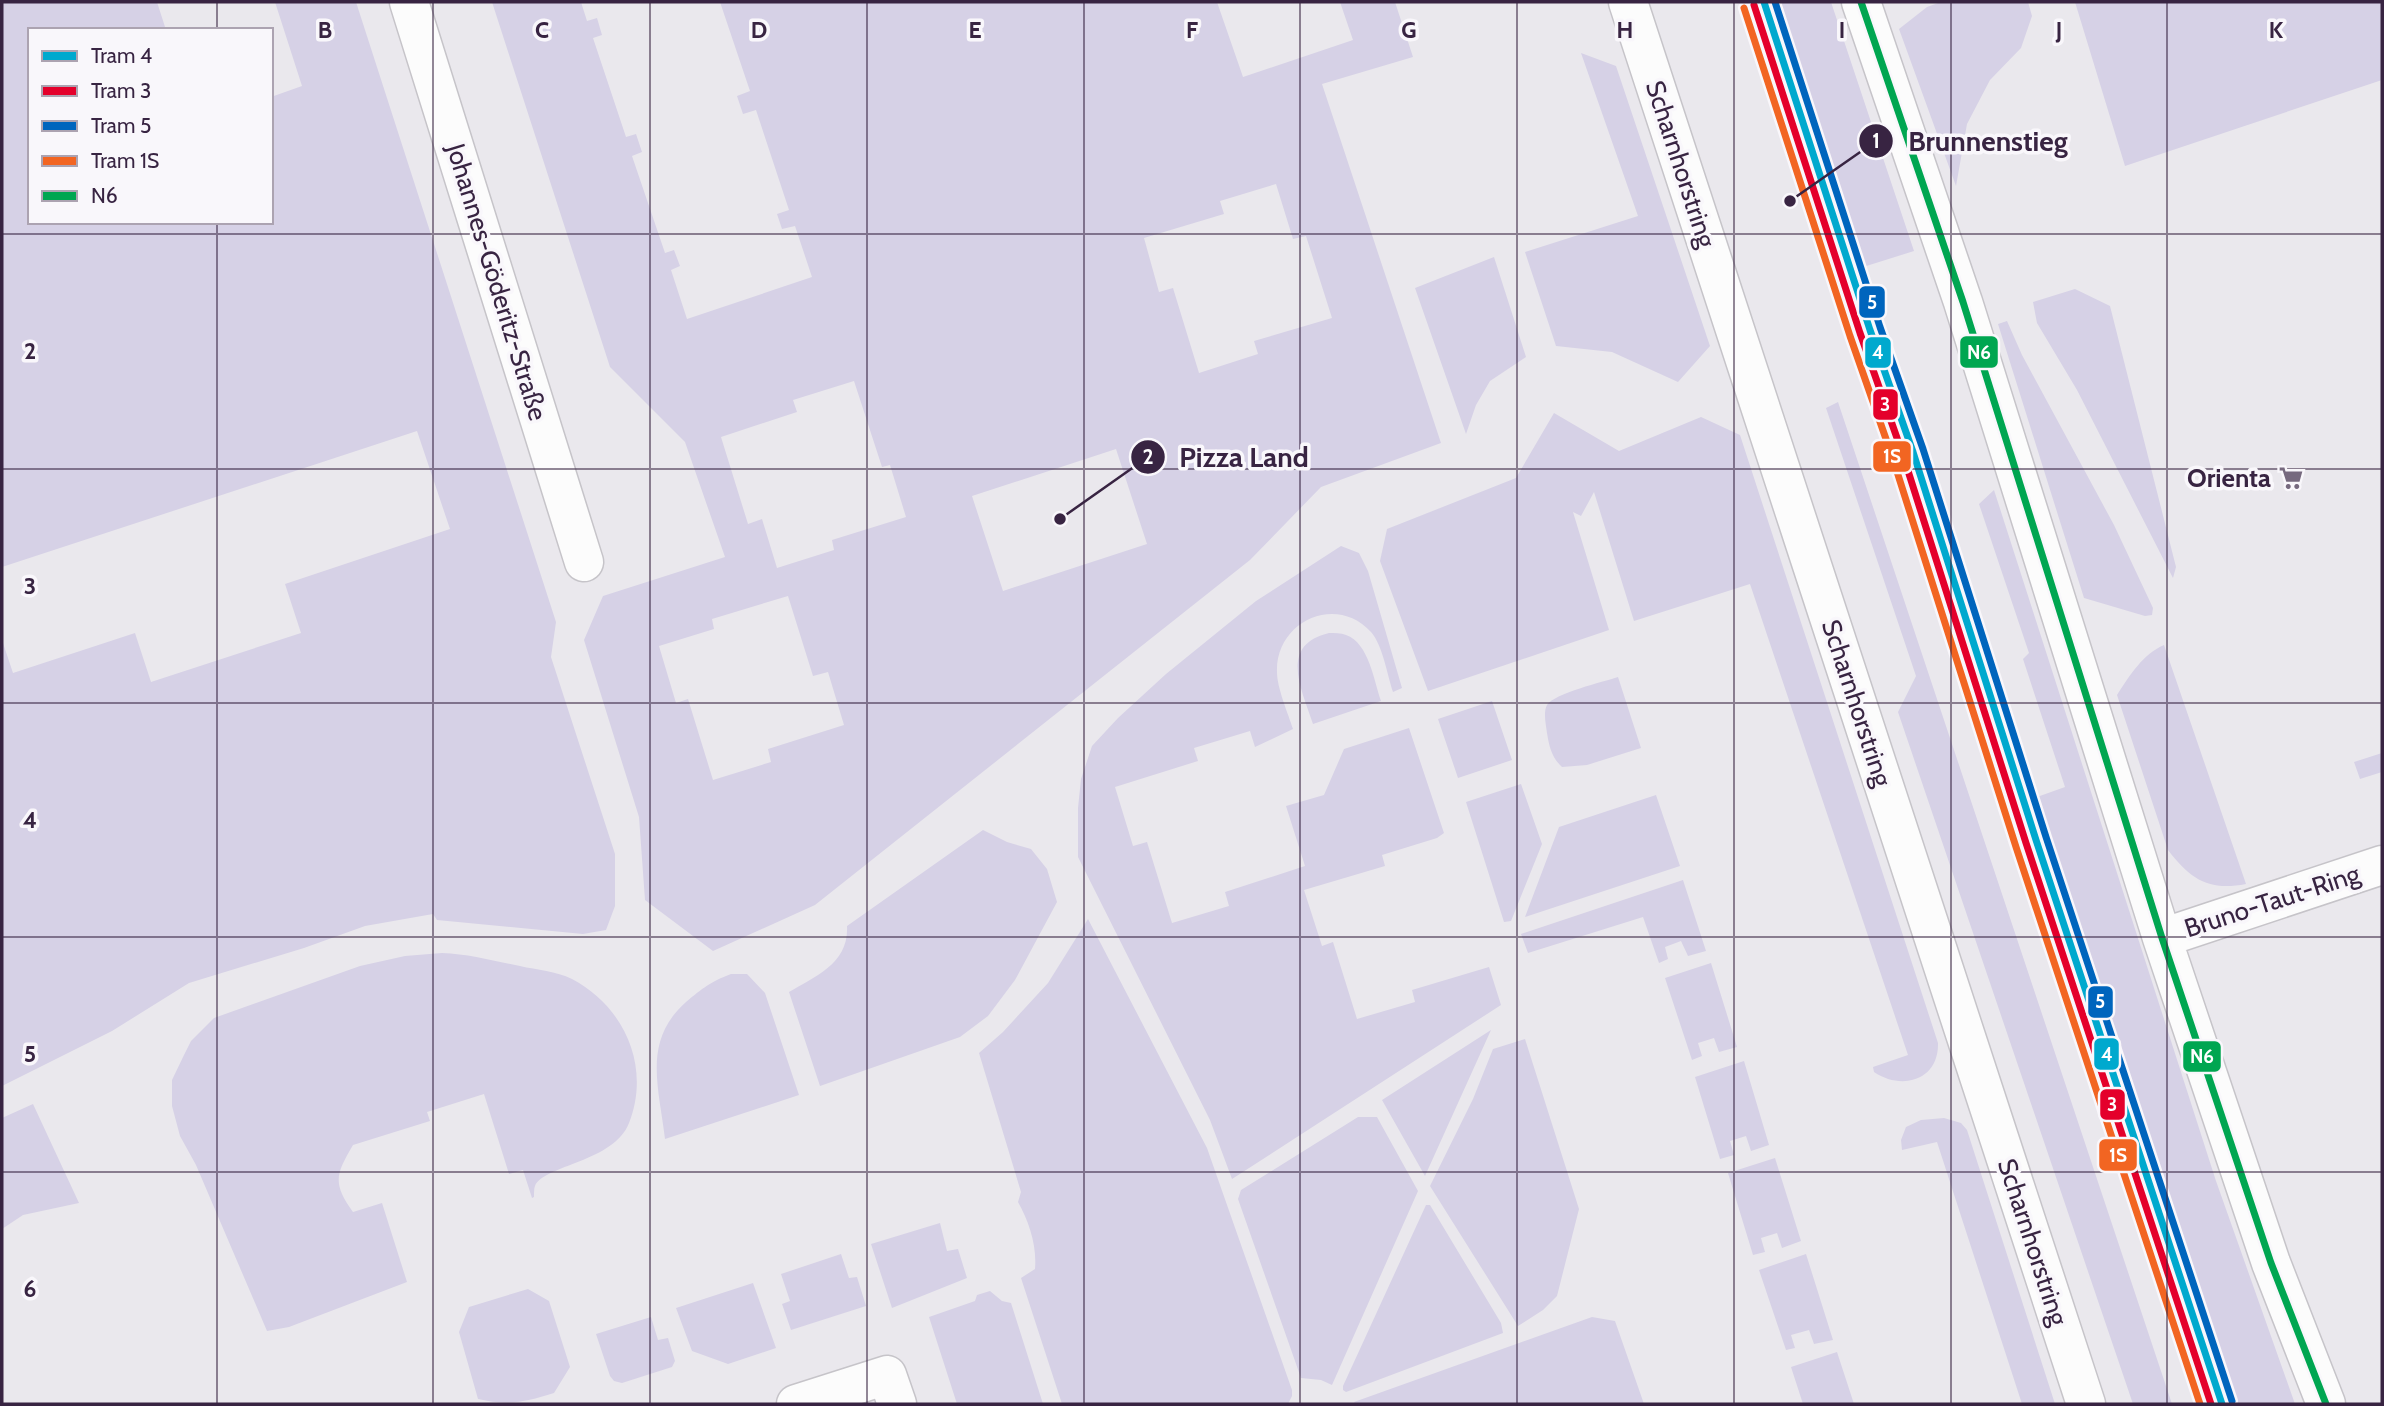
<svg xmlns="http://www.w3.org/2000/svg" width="2384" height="1406" viewBox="0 0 2384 1406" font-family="Cabin,sans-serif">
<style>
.green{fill:#d6d1e6;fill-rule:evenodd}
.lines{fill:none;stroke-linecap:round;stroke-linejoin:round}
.minor-casing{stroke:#c6c4c9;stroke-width:41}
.tertiary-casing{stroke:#c6c4c9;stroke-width:41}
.minor{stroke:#fcfcfc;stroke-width:38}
.tertiary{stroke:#fcfcfc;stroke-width:38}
.bus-1-casing{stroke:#f9f7fb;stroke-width:12}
.bus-1{stroke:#00a651;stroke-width:7}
.tram-1-casing{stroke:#f9f7fb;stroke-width:12}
.tram-2-casing{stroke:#f9f7fb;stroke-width:12}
.tram-3-casing{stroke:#f9f7fb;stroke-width:12}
.tram-4-casing{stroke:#f9f7fb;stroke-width:12}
.tram-1{stroke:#00a9ce;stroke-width:7}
.tram-2{stroke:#e4002b;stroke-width:7}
.tram-3{stroke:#0065bd;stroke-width:7}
.tram-4{stroke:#f26522;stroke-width:7}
.grid{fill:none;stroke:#382442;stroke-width:2;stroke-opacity:0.55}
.labels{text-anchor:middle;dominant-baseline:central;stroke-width:7;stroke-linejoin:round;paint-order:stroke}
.street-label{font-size:26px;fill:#382442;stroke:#f9f7fb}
.poi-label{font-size:26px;font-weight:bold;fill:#382442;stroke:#f9f7fb;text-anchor:end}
.grid-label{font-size:23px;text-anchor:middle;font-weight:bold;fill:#382442;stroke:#f9f7fb;stroke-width:7;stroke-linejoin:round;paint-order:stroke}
.leader{fill:none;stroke:#382442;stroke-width:2.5}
.callout-dot{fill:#382442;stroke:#f9f7fb;stroke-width:2.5}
.mark-label{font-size:21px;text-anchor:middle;font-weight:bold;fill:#fff}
.callout-label{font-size:28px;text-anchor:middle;font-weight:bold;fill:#382442;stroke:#f9f7fb;stroke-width:7;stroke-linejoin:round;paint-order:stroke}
.line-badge{stroke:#f9f7fb;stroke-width:2.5}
.badge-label{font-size:19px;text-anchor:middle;font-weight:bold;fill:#fff}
</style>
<rect width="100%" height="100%" fill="#eae8ed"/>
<path class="green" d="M2 2H157L166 30H30V222H271V97L302 86 275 2H356L556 622 551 657 615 854V906L606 930 583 934 437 920 433 914 365 926 304 948 189 983 112 1031 2 1086V640L13 673 135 633 151 682 301 633 285 584 450 529 417 431 2 567Z
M492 2H581L587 21 597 18 602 35 593 38 626 137 636 134 642 152 632 156 665 253 674 250 680 266 671 270 687 319 812 277 795 226 782 229 777 214 789 210 756 110 743 114 737 96 750 91 720 2H1217L1243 77 1353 40 1340 2H1395L1413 57 1322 84 1441 443 1321 487 1250 560 815 905 713 951 645 900 639 817 584 640 603 596 725 557 685 442 610 367ZM1276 184 1293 239 1306 236 1332 318 1254 341 1258 354 1199 373 1173 288 1159 292 1144 238 1224 214 1220 201ZM854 381 882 467 890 465 906 517 832 540 834 550 777 568 762 519 748 524 721 437 797 412 793 400ZM1116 449 1147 544 1003 591 972 496ZM788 596 813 676 828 672 844 725 768 749 771 762 713 780 688 699 676 703 659 646 714 629 712 619Z
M1774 2H1831L1914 251 1860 268Z
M1941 2H2028L2032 16 2021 48 1990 80 1967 124 1956 186 1899 29 1927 7Z
M2075 2H2382V80L2125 166Z
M1581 53 1616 66 1710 346 1678 382 1612 352 1556 346 1525 252 1638 216Z
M1494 257 1526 357 1490 381 1476 405 1466 434 1415 288Z
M2075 289 2110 306 2176 567 2173 578 2077 390 2037 323 2033 302Z
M2007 321 2022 355 2114 525 2153 608 2152 615 2145 616 2084 598 1998 324Z
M1838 402 2172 1404H2133L1898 712 1916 676 1826 408Z
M1554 413 1619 451 1701 417 1740 435 1938 1043C1939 1080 1902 1091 1874 1072L1873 1067 1908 1055 1750 584 1634 621 1594 492 1581 516 1573 512 1609 630 1428 691 1380 561 1387 529 1516 478Z
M1994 490 2216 1181 2295 1404H2235L2212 1343 2123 1056 2037 797 2065 787 2023 659 2029 653 1979 504Z
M1341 546 1359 553 1368 571 1402 688 1393 692C1387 674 1383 646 1371 632 1336 593 1275 622 1277 672 1277 688 1288 713 1293 729L1255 747 1250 731 1194 748 1198 761 1115 787 1133 846 1147 842 1172 923 1229 906 1225 892 1305 866 1286 806 1324 795 1344 749 1409 728 1444 833 1437 838 1382 855 1385 866 1304 890 1322 946 1333 942 1357 1019 1415 1002 1412 990 1489 967 1501 1005 1232 1179 1210 1120 1078 857V808L1081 779 1092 746 1118 718 1166 674 1256 601Z
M1329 633C1334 633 1341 633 1346 635 1369 643 1374 681 1381 701L1313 724C1302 690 1278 645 1329 633Z
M2164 645 2246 884C2209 891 2191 880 2168 850L2117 695C2130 675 2143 654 2164 645Z
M1618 677 1641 748 1587 765 1562 767C1552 758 1549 746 1547 733 1546 725 1543 712 1547 705 1555 693 1603 682 1618 677Z
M1492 701 1512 760 1458 778 1438 719Z
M2382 753V772L2360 779 2354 762Z
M1521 784 1542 844 1511 921 1504 922 1466 802Z
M1656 795 1680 866 1525 917 1559 827Z
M983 830 1007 842 1031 849 1047 869 1057 902 1015 980 988 1016 960 1037 820 1086 789 992C816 976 849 963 847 926Z
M1683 880 1706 951 1688 956 1681 941 1665 947 1668 959 1659 963 1643 917 1528 953 1521 934Z
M1088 919 1207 1148 1292 1390V1396L1288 1404H1062L1021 1278 1035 1269C1037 1245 1029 1222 1018 1202L1021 1192 979 1053 1003 1032 1048 983Z
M442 953C469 954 494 961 520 966 537 970 556 971 572 979 625 1007 651 1067 629 1123 614 1162 544 1165 535 1186 534 1188 534 1195 534 1197L532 1198 523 1170 509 1174 484 1094 427 1112 430 1121 353 1145C336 1174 332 1183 353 1212L382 1203 407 1282 289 1327 267 1331 196 1165 180 1136 172 1106V1080L184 1055 191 1041 214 1018 360 966 405 956Z
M1711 963 1737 1047 1719 1052 1714 1038 1698 1043 1702 1056 1692 1060 1665 978Z
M731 974H747L765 993 799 1095 665 1139C659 1087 642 1041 686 1002 703 988 710 982 731 974Z
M1491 1030 1425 1176 1382 1100Z
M1525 1039 1579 1209 1557 1296 1543 1310 1518 1326 1430 1186 1473 1099 1493 1049Z
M1744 1061 1769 1145 1751 1151 1746 1136 1730 1141 1734 1155 1720 1159 1695 1077Z
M33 1104 79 1203 23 1215 2 1229V1118Z
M1358 1117H1377L1418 1191 1332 1385 1321 1380 1301 1378 1238 1199 1241 1190Z
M1944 1118 1961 1123 1967 1130 2055 1404H2022L1937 1142 1902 1150 1901 1140 1906 1127 1921 1120Z
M1775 1158 1801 1241 1782 1248 1777 1233 1761 1238 1765 1252 1753 1255 1728 1173Z
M1426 1205H1430L1501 1323 1503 1333 1346 1392 1343 1390V1386Z
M940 1223 947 1251 958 1249 967 1278 892 1308 871 1244Z
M841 1254 849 1278 857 1277 866 1306 791 1330 782 1304 790 1301 781 1274Z
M1806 1254 1833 1340 1814 1344 1809 1330 1791 1335 1795 1348 1786 1350 1759 1270Z
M753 1283 776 1348 728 1364 692 1351 676 1308Z
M528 1289 549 1301 570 1367 554 1393C525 1402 508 1406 478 1399L459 1332 469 1307Z
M990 1291 1002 1301 1011 1303 1043 1404H957L929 1317 975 1301 977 1295Z
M651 1317 658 1340 668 1338 675 1361 672 1367 622 1383 614 1381 610 1376 596 1334Z
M1592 1317 1615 1321 1644 1404H1355L1354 1402Z
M1837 1352 1854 1404H1803L1791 1367Z"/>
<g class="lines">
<g class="minor-casing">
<path id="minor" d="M409 2 584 562
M1861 2 1963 302 2162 938 2271 1263 2326 1404
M2162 938 2382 865
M796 1404 887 1375 897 1404"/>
</g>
<g class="tertiary-casing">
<path id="tertiary" d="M1628 2 2086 1404"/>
</g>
<use href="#minor" class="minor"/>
<use href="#tertiary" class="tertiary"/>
<g class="bus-1-casing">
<path id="bus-1" d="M1861 2 1963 302 2162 938 2271 1263 2326 1404"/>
</g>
<use href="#bus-1" class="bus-1"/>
<g class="tram-1-casing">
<path id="tram-1" d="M1764 2 1870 330 1913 452 2036 840 2222 1404"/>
</g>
<g class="tram-2-casing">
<path id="tram-2" d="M1754 5 1860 333 1903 455 2026 843 2211 1404"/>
</g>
<g class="tram-3-casing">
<path id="tram-3" d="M1775 2 1880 327 1923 449 2046 837 2232 1401"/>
</g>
<g class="tram-4-casing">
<path id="tram-4" d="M1744 8 1850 336 1893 459 2016 847 2200 1404"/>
</g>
<use href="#tram-1" class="tram-1"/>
<use href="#tram-2" class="tram-2"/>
<use href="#tram-3" class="tram-3"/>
<use href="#tram-4" class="tram-4"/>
</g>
<path class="grid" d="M217 2V30M433 2V1404M650 2V1404M867 2V1404M1084 2V1404M1300 2V1404M1517 2V1404M1734 2V1404M1951 2V1404M2167 2V1404M217 222V1404M2 234H2382M2 469H2382M2 703H2382M2 937H2382M2 1172H2382"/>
<defs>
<g id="supermarket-bare" transform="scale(1.89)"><path d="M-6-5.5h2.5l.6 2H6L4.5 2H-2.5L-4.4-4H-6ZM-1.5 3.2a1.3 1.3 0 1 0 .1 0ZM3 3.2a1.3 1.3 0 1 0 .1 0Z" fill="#76697e" stroke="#f9f7fb" stroke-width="2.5" paint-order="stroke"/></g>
</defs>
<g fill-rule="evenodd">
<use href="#supermarket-bare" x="2291" y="478"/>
</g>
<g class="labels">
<g class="street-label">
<text transform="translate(1681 164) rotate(72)">Scharnhorstring</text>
<text transform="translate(497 282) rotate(73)">Johannes-Göderitz-Straße</text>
<text transform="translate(1857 703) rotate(72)">Scharnhorstring</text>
<text transform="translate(2272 901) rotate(-18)">Bruno-Taut-Ring</text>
<text transform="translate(2033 1242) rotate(72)">Scharnhorstring</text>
</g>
<g class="poi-label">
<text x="2271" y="478">Orienta</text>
</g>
</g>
<g class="grid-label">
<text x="325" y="38">B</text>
<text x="542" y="38">C</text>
<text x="759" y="38">D</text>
<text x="975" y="38">E</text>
<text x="1192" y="38">F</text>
<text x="1409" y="38">G</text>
<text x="1625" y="38">H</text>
<text x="1842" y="38">I</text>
<text x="2059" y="38">J</text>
<text x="2276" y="38">K</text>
<text x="30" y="359">2</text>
<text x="30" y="594">3</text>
<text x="30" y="828">4</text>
<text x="30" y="1062">5</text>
<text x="30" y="1297">6</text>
</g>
<path class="leader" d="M1790 201L1876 141M1060 519L1148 457"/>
<g class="callout-dot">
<circle cx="1790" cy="201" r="7"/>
<circle cx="1060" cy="519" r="7"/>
<circle cx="1876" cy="141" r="18"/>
<circle cx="1148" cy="457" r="18"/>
</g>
<g class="mark-label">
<text x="1876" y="148">1</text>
<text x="1148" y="464">2</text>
</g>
<g class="callout-label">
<text x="1988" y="151">Brunnenstieg</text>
<text x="1244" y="467">Pizza Land</text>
</g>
<g class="line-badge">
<rect x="1858" y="285" width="28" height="34" rx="7" fill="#0065bd"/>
<rect x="1959" y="335" width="40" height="34" rx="7" fill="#00a651"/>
<rect x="1864" y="336" width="28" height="33" rx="7" fill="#00a9ce"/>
<rect x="1872" y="388" width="27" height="33" rx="7" fill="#e4002b"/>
<rect x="1872" y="440" width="40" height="33" rx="7" fill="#f26522"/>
<rect x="2087" y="985" width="27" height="34" rx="7" fill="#0065bd"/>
<rect x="2093" y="1037" width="27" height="34" rx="7" fill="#00a9ce"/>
<rect x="2182" y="1040" width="40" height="33" rx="7" fill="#00a651"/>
<rect x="2099" y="1088" width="27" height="33" rx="7" fill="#e4002b"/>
<rect x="2098" y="1138" width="40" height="34" rx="7" fill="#f26522"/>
</g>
<g class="badge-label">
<text x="1872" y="309">5</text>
<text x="1979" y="359">N6</text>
<text x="1878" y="359">4</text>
<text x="1885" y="411">3</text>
<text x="1892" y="463">1S</text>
<text x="2100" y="1008">5</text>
<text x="2107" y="1061">4</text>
<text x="2202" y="1063">N6</text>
<text x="2112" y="1111">3</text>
<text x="2118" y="1162">1S</text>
</g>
<rect width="2384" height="1406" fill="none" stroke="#382442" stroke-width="7"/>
<rect x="28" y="28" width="245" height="196" fill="#f9f7fb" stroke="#aca3b1" stroke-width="2"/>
<rect x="42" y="51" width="35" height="10" fill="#00a9ce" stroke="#aca3b1" stroke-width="2"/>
<text x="91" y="63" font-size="21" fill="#382442">Tram 4</text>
<rect x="42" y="86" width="35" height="10" fill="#e4002b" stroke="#aca3b1" stroke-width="2"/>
<text x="91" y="98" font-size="21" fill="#382442">Tram 3</text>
<rect x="42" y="121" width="35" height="10" fill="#0065bd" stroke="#aca3b1" stroke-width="2"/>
<text x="91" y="133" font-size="21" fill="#382442">Tram 5</text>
<rect x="42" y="156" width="35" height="10" fill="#f26522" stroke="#aca3b1" stroke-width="2"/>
<text x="91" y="168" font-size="21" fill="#382442">Tram 1S</text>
<rect x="42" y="191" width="35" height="10" fill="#00a651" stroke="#aca3b1" stroke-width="2"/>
<text x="91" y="203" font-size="21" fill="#382442">N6</text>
</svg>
